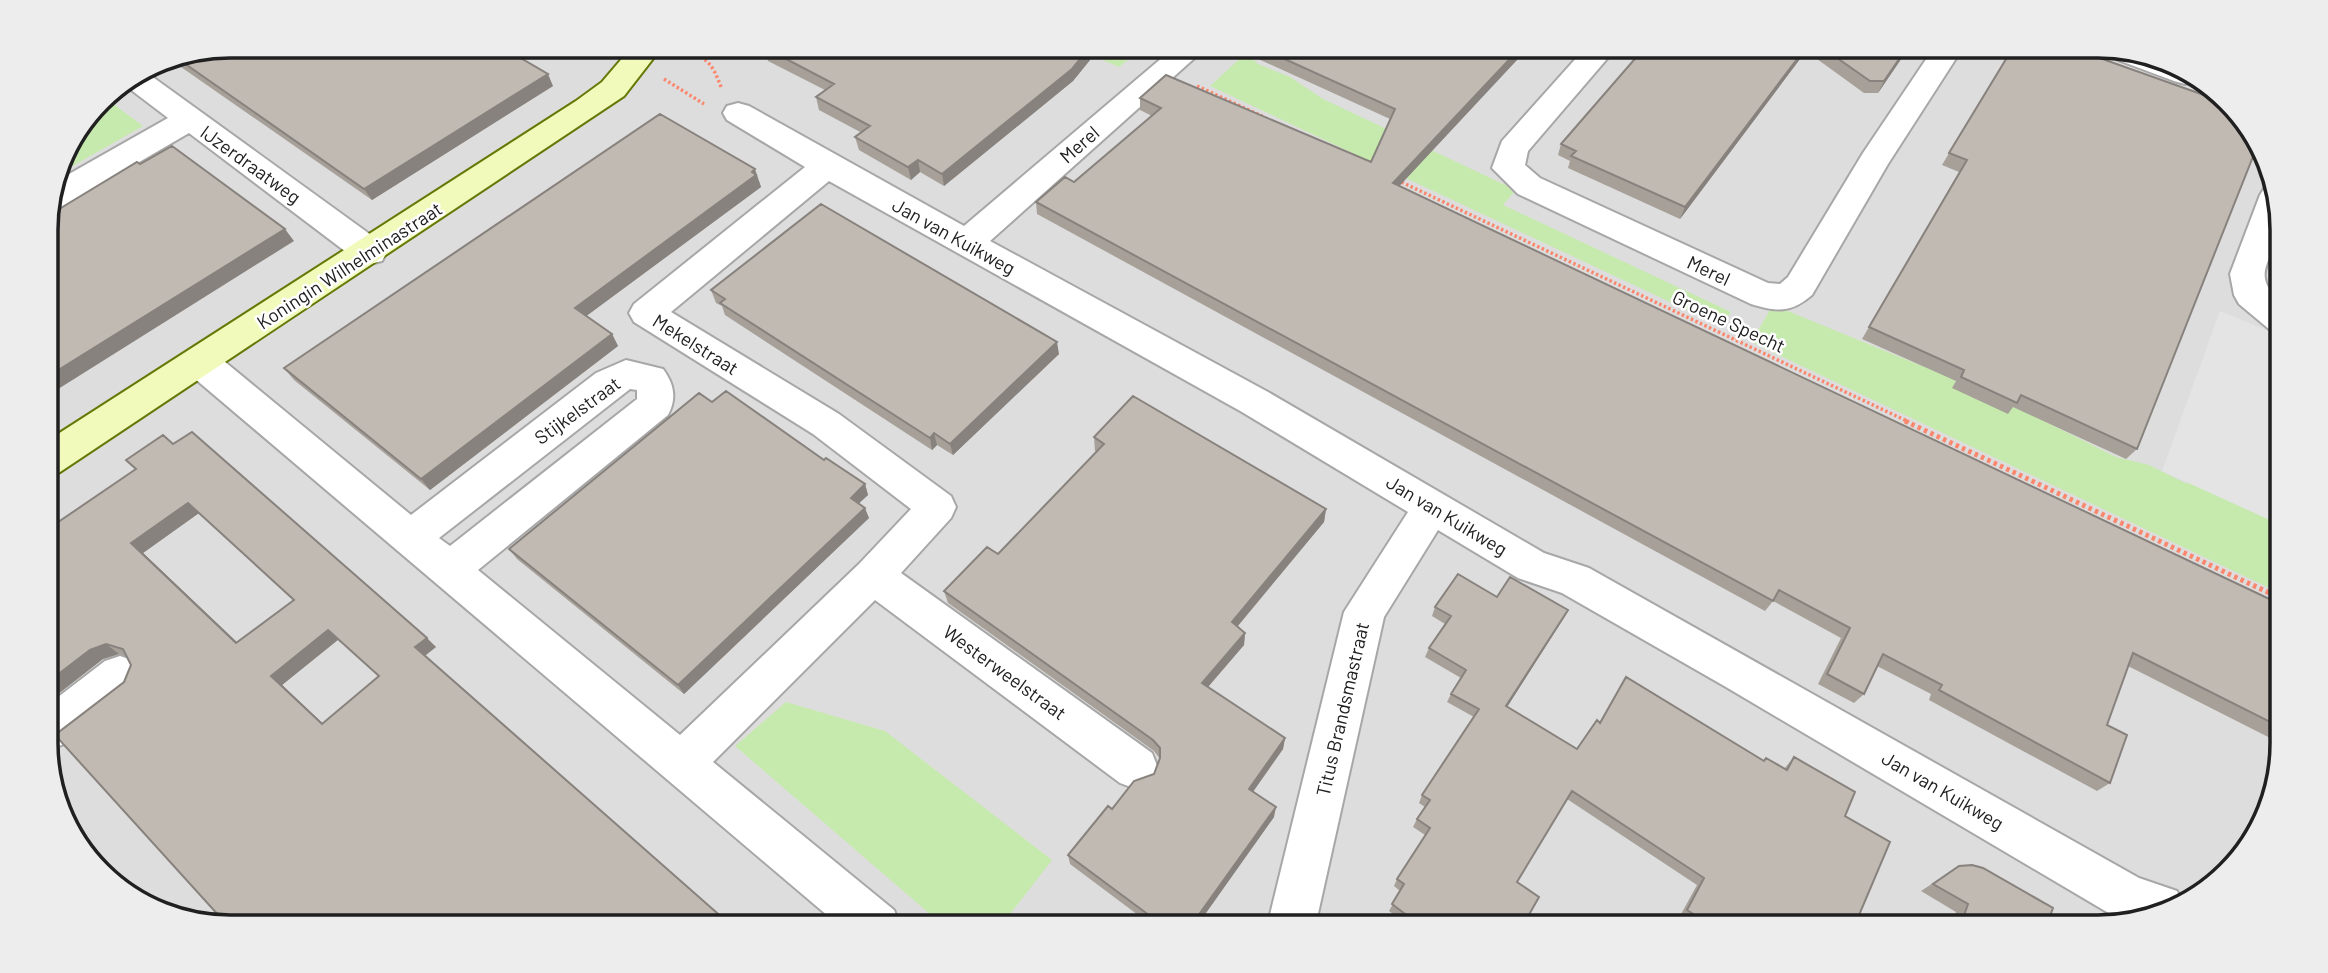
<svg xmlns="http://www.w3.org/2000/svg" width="2328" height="973" viewBox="0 0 2328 973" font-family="Barlow,sans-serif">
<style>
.residential{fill:#dedddd}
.grass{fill:#c6eaad}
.parking{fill:#e4e4e4}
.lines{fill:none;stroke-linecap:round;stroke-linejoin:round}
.street-casing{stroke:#a7a7a7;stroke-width:4}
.secondary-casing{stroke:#647905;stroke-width:4}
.path-far1{stroke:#fa876e;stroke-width:3.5;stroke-dasharray:2.5 2.5;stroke-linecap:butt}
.path{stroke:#fa876e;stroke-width:5;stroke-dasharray:3.5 3.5;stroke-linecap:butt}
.street{fill:#fff;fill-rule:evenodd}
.secondary{fill:#f2fabb;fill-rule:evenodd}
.wall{fill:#a6a099;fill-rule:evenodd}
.shaded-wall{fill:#87827d}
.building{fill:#c1bab2;stroke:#87827d;stroke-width:2;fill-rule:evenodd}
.labels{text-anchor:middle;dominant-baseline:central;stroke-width:5;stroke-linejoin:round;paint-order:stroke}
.street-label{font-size:19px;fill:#202020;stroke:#fff}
.rim{fill:none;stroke:#202020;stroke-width:3.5}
</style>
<rect width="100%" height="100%" fill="#f0eee6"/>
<path class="residential" d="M229 46H2099L2158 55 2237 108 2281 205 2282 744 2273 803 2210 890 2110 927H229L170 918 91 865 49 779 46 217 64 148 108 91 159 59Z"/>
<path class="grass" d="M1071 46H1145L1119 67Z
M1246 53 1258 64 1290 77 1323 99 1516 190 1503 205 1731 312 1721 326 1210 86Z
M104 97 143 126 57 175 64 148Z
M1773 305 1956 380 1953 388 2012 405 2116 457 2149 465 2185 483 2282 485V594L1751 342Z
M786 702 885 731 1052 860 1000 927H945L735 746Z"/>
<path class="parking" d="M2220 311 2281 336 2282 487 2272 521 2162 471Z"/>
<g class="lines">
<g class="street-casing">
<path id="street" d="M1176 46H1208L990 241 1268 392 1544 553 1589 568 2139 878 2177 891 2181 901 2127 921 2112 915 1726 687 1562 593 1518 578 1438 530 1384 617 1315 927H1267L1344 612 1408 512 1242 412 829 181 671 312 839 414 951 496 956 507 951 518 901 573 1152 753 1158 768 1152 783 1136 789 1120 783 875 600 713 762 894 910 901 927H841L187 372 182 362 187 352 200 348 213 352 411 515 596 373 626 360 663 369C674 384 677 398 668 415L478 570 680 735 859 564 911 509 813 434 634 322 629 313 634 304 805 167 727 120 723 113 727 106 738 103 749 106 964 226ZM630 389 637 390V399L450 546 439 538Z
M1587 46H1618L1528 151 1525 165 1540 178 1768 283 1780 284 1788 277 1863 153 1935 46H1964L1888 164 1812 295C1791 313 1777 312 1751 304L1518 194 1492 168 1502 141Z
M2095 46 2158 55 2196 81 2185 84 2174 81 2099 53Z
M143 70 382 243 387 252 382 261 370 264 358 261 189 133 62 207 48 209 55 182 168 118 122 83Z
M2272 185C2278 199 2284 212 2281 227 2274 260 2248 274 2281 301V333L2269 329 2239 304 2234 295 2230 274 2260 195 2265 187Z
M120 656 135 661 141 675 135 689 64 744 49 750V704L105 661Z"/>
</g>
<g class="secondary-casing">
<path id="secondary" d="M624 46H652L655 56 624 96 60 472 47 476V441L576 101 602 82 625 55Z"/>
</g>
<path class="path-far1" d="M1112 46 1133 55
M676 53C704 52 712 62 721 87
M664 79 704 104
M1197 86 1266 118
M1397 180 1909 422
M1736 340 1745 326"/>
<path class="path" d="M1905 421 2282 599"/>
<use href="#street" class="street"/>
<use href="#secondary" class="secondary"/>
</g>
<path class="wall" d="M229 46 553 86 372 200 168 58Z
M1257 46H1530L1399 186 2282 605V744L2128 666 2107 725 2110 783 2097 791 1929 700 1931 694 1877 666 1864 694 1854 703 1818 684 1841 638 1773 601 1765 611 1037 214 1036 202 1074 182 1152 116 1140 110V98L1371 162 1390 119 1256 58Z
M1646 46H1910L1878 93H1864L1806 51 1680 219 1568 168 1570 161 1558 155 1561 144Z
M2013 46 2137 449 2126 459 2013 407 2008 414 1952 388 1956 381 1862 339 1959 172 1942 165Z
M765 48 916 50 1089 48 1090 60 1073 81 944 186 920 172 911 180 859 150 855 137 862 133 819 110 816 97 825 90 768 61Z
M759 181 761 187 586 316 612 334 618 346 430 490 294 380 284 368Z
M711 290 1059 354 953 455 937 445 932 450 725 315 722 306 716 303Z
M712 402 824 460 865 484 868 495 859 503 869 518 684 694 517 559 509 549Z
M1094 437 1326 509 1324 522 1238 626 1245 633 1244 645 1208 687 1285 738 1283 749 1253 791 1274 817 1196 927H1154L1070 864 1068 855 1112 809 1154 774 1160 759 1154 751 948 603 944 591 998 554 1097 452 1095 451Z
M173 444 436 647 425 656 686 887 124 682 131 665 126 656 119 654 103 659 49 701ZM199 513 294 600 237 642 143 553ZM339 639 379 676 323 724 282 685Z
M1497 597 1568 610 1563 619 1507 707 1577 749 1600 722 1626 677 1763 761 1766 758 1784 769 1794 757 1845 816 1854 927H1697L1680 916 1697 885 1567 799 1401 920 1389 911 1400 891 1394 886 1397 879 1425 835 1413 827 1417 819 1425 807 1419 803 1422 795 1474 717 1447 702 1451 694 1461 678 1425 657 1429 648 1445 624 1432 616 1435 607Z
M1959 866 2046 927H1950L1956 912 1921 891Z"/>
<path class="shaded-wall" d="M1522 46H1530L1391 195 1393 183Z
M1807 46H1808L1806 51 1680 219 1685 207Z
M1908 46H1910L1878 93 1884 81Z
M1089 48 1090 60 1073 81 944 186 942 174Z
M548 74 553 86 372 200 364 189Z
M918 160 920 172 911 180 908 167Z
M755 169 761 187 581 320 575 308Z
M285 229 294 241 47 396V377Z
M612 334 618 346 430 490 421 479Z
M1057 342 1059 354 953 455 950 444Z
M934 433 937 445 932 450 930 438Z
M865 484 868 495 854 508 851 498Z
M188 503 199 513 143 553 247 652 236 643 131 543Z
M865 508 869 518 684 694 678 685Z
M1326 509 1324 522 1231 634 1232 622Z
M1568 610 1563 619 1502 715 1506 706Z
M328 630 339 639 282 685 333 733 322 724 271 676Z
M1245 633 1244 645 1201 695 1202 683Z
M427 638 436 647 424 656 415 647Z
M106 644 119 654 103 659 49 701 48 682 90 650Z
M1285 738 1283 749 1248 799 1249 789Z
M1276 807 1274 817 1196 927H1190Z"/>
<path class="building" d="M229 46H500L548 74 364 189 174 56Z
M769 46H907L916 50 923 46H969L976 49 981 46H1081L1089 48 1072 69 942 174 918 160 908 167 855 137 870 126 816 97 834 84 765 48Z
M1256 46H1522L1393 183 2282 605V728L2133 653 2107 725 2127 735 2110 783 1939 690 1942 685 1883 654 1864 694 1827 674 1850 628 1779 590 1773 601 1036 202 1065 177 1074 182 1161 108 1140 98 1166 75 1371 162 1395 109Z
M1646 46H1807L1685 207 1571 156 1576 151 1561 144Z
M1820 46H1908L1884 81H1870Z
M2014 46H2049L2059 49 2062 46H2066L2232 105 2237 108 2256 149 2137 449 2021 395 2017 403 1961 377 1964 370 1869 327 1967 160 1949 153Z
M660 114 755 169 752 172 756 175 575 308 612 334 421 479 284 368Z
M172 146 285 229 47 377 46 217 137 162 140 164Z
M821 204 1057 342 950 444 934 433 930 438 720 303 725 299 711 290Z
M726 391 824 460 826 458 865 484 851 498 865 508 678 685 509 549 699 393 712 402Z
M1133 396 1326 509 1232 622 1245 633 1202 683 1285 738 1249 789 1276 807 1190 927H1165L1068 855 1108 806 1112 809 1134 781 1154 774 1160 758V748L1153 740 944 591 987 547 998 554 1104 444 1094 437Z
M192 432 427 638 415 647 733 927 230 928 55 735 124 682 131 665 123 649 106 644 90 650 48 682V529L136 469 126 460 163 435 173 444ZM188 503 294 600 236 643 131 543ZM328 630 379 676 322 724 271 676Z
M1458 574 1497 597 1510 577 1568 610 1506 706 1577 749 1597 720 1600 723 1626 677 1764 761 1766 758 1787 770 1794 757 1855 792 1845 816 1890 842 1854 927H1714L1687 910 1704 878 1572 791 1517 882 1539 897 1522 927H1396L1405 914 1392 904 1404 884 1397 879 1430 828 1417 819 1430 800 1422 795 1479 709 1451 694 1466 670 1429 648 1451 616 1435 607Z
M1972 865 1983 868 2053 908 2046 927H1960L1968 904 1933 884 1959 866Z"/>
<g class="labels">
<g class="street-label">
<text transform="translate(1079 144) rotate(-41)">Merel</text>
<text transform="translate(251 164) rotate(36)">IJzerdraatweg</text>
<text transform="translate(954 236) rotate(29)">Jan van Kuikweg</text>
<text transform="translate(349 265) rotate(-33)">Koningin Wilhelminastraat</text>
<text transform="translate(1709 270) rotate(25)">Merel</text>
<text transform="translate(1729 321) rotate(25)">Groene Specht</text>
<text transform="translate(696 344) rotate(32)">Mekelstraat</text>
<text transform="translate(577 410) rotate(-36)">Stijkelstraat</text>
<text transform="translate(1447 515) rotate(31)">Jan van Kuikweg</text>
<text transform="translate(1005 672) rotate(36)">Westerweelstraat</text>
<text transform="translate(1342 709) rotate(-77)">Titus Brandsmastraat</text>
<text transform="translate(1943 790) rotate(30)">Jan van Kuikweg</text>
</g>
</g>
<path d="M0 0H2328V973H0ZM230 58H2098A172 172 0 0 1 2270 230V743A172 172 0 0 1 2098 915H230A172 172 0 0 1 58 743V230A172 172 0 0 1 230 58Z" fill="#ededed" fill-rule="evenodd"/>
<path class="rim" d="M230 58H2098A172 172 0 0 1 2270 230V743A172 172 0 0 1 2098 915H230A172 172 0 0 1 58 743V230A172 172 0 0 1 230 58Z"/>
</svg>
